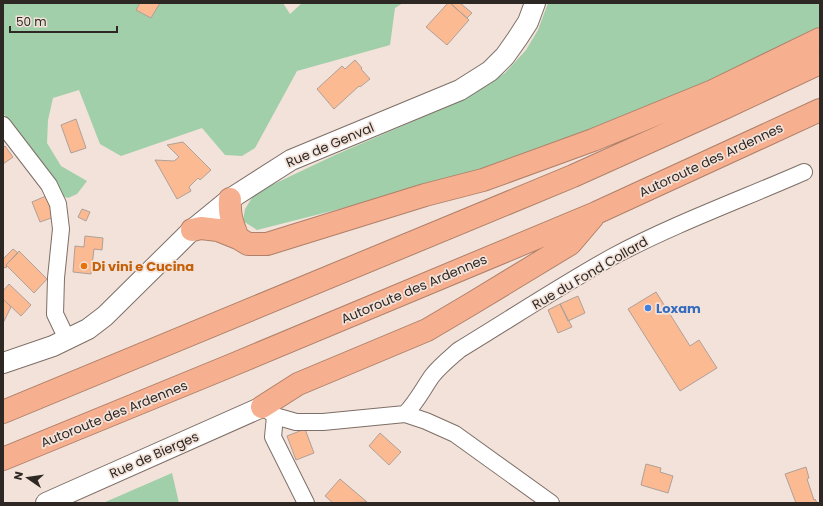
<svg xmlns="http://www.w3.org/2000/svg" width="823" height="506" viewBox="0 0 823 506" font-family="Poppins,sans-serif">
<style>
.green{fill:#a0cfa9}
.building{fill:#fcba93;stroke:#afa098}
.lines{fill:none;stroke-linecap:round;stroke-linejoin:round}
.minor-casing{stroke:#7d6f67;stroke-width:18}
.tertiary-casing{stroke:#7d6f67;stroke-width:22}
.motorway-casing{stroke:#b0806a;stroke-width:24}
.minor{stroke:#fff;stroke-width:16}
.tertiary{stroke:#fff;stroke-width:20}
.motorway{stroke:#f6af8f;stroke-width:22}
.food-dot{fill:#e8710a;stroke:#f2e2d9;stroke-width:1.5}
.shop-dot{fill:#3f7fe0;stroke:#f2e2d9;stroke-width:1.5}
.labels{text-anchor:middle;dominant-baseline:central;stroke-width:3.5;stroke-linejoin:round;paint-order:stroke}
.street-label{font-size:13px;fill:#2e2824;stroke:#f2e2d9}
.food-label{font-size:13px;font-weight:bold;fill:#c56008;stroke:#f2e2d9;text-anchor:start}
.shop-label{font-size:13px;font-weight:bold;fill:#366cbe;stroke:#f2e2d9;text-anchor:start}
</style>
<rect width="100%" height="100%" fill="#f2e2d9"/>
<path class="green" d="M3 3H283L290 14 302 3H403L395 8 390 45 297 71 255 148 242 156 225 155 202 128 121 156 100 144 79 90 53 98 48 120 47 143 61 166 87 181 77 194 68 198 62 196 3 113Z
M548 3H820V26L656 108 489 171 257 230 243 221 245 209 255 193 335 155 467 98 505 73 526 50 538 30Z
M172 473 179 503H103Z"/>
<path class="building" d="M140 3H160L151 18 136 10Z
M448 3H450L469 20 447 45 426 27Z
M452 3H460L472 13 467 18 451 4Z
M355 60 362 68 361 69 370 79 360 87 359 86 334 109 317 89 342 66 345 69Z
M76 119 86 148 71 153 61 125Z
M183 142 211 170 200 180 198 178 189 187 191 191 177 199 155 160 174 161 179 157 167 145Z
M5 146 13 157 3 164V148Z
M46 196 54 217 40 222 32 202Z
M82 209 90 212 86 221 78 217Z
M85 236 103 238 102 250 94 249 91 274 73 272 75 246 84 247Z
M13 249 18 253 6 265 7 267 5 268 3 266V259Z
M19 251 47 279 34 293 6 265Z
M9 284 31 305 21 316 3 299V291Z
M656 292 690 346 699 340 717 368 680 391 628 309Z
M578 296 585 313 568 321 560 304Z
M3 299 11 307 3 323Z
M560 304 572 327 558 333 548 310Z
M305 429 314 453 296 460 287 436Z
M380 433 401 452 389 465 369 446Z
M646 464 661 468 660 472 673 476 668 493 641 485Z
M806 467 809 478 807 479 814 500 815 499 817 503H796L785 474Z
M340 479 367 502 333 503 325 496Z"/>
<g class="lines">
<g class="minor-casing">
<path id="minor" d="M3 125 49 185 58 204 61 229 56 278 55 314 67 339
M262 407 269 411 275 416 296 422H323L405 414 426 421 455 434 551 503
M405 414C416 403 423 389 432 376 440 366 450 358 459 350 510 319 560 286 612 257 674 224 740 200 804 172
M275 416 273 437 306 503"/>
</g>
<g class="tertiary-casing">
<path id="tertiary" d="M3 363 53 346 88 329 105 316 192 230 230 199 291 160 460 90 490 71 505 56 517 39 528 22 535 3
M46 503 262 407"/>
</g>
<g class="motorway-casing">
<path id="motorway" d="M230 199C229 215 232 223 238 238
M192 230 201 228 218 230 238 238 248 244H267L425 195 483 180 593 140 713 91 820 39
M262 407 298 384 427 330 471 304 570 244 593 217
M3 412 573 176 724 108 820 63
M3 459 232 365 596 213 820 110"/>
</g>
<use href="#minor" class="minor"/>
<use href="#tertiary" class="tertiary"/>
<use href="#motorway" class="motorway"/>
</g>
<circle class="food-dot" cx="84" cy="266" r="4"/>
<circle class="shop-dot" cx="648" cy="308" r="4"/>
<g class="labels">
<g class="street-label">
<text transform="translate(330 145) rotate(-23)">Rue de Genval</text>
<text transform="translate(711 160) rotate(-25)">Autoroute des Ardennes</text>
<text transform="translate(590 273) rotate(-30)">Rue du Fond Collard</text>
<text transform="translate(414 289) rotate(-23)">Autoroute des Ardennes</text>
<text transform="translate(114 414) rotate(-22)">Autoroute des Ardennes</text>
<text transform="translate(154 455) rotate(-24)">Rue de Bierges</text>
</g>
<g class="food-label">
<text x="92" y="266">Di vini e Cucina</text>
</g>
<g class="shop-label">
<text x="656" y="308">Loxam</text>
</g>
</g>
<rect width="823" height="506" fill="none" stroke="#2e2824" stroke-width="8"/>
<g transform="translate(28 478) rotate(283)" stroke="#f2e2d9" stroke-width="3" paint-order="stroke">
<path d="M0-3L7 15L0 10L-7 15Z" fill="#2e2824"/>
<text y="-6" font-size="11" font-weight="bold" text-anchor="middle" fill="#2e2824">N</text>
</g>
<path d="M10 26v6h107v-6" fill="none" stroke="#2e2824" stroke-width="2"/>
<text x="16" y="26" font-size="12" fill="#2e2824" stroke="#f2e2d9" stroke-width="3" paint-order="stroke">50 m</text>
</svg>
